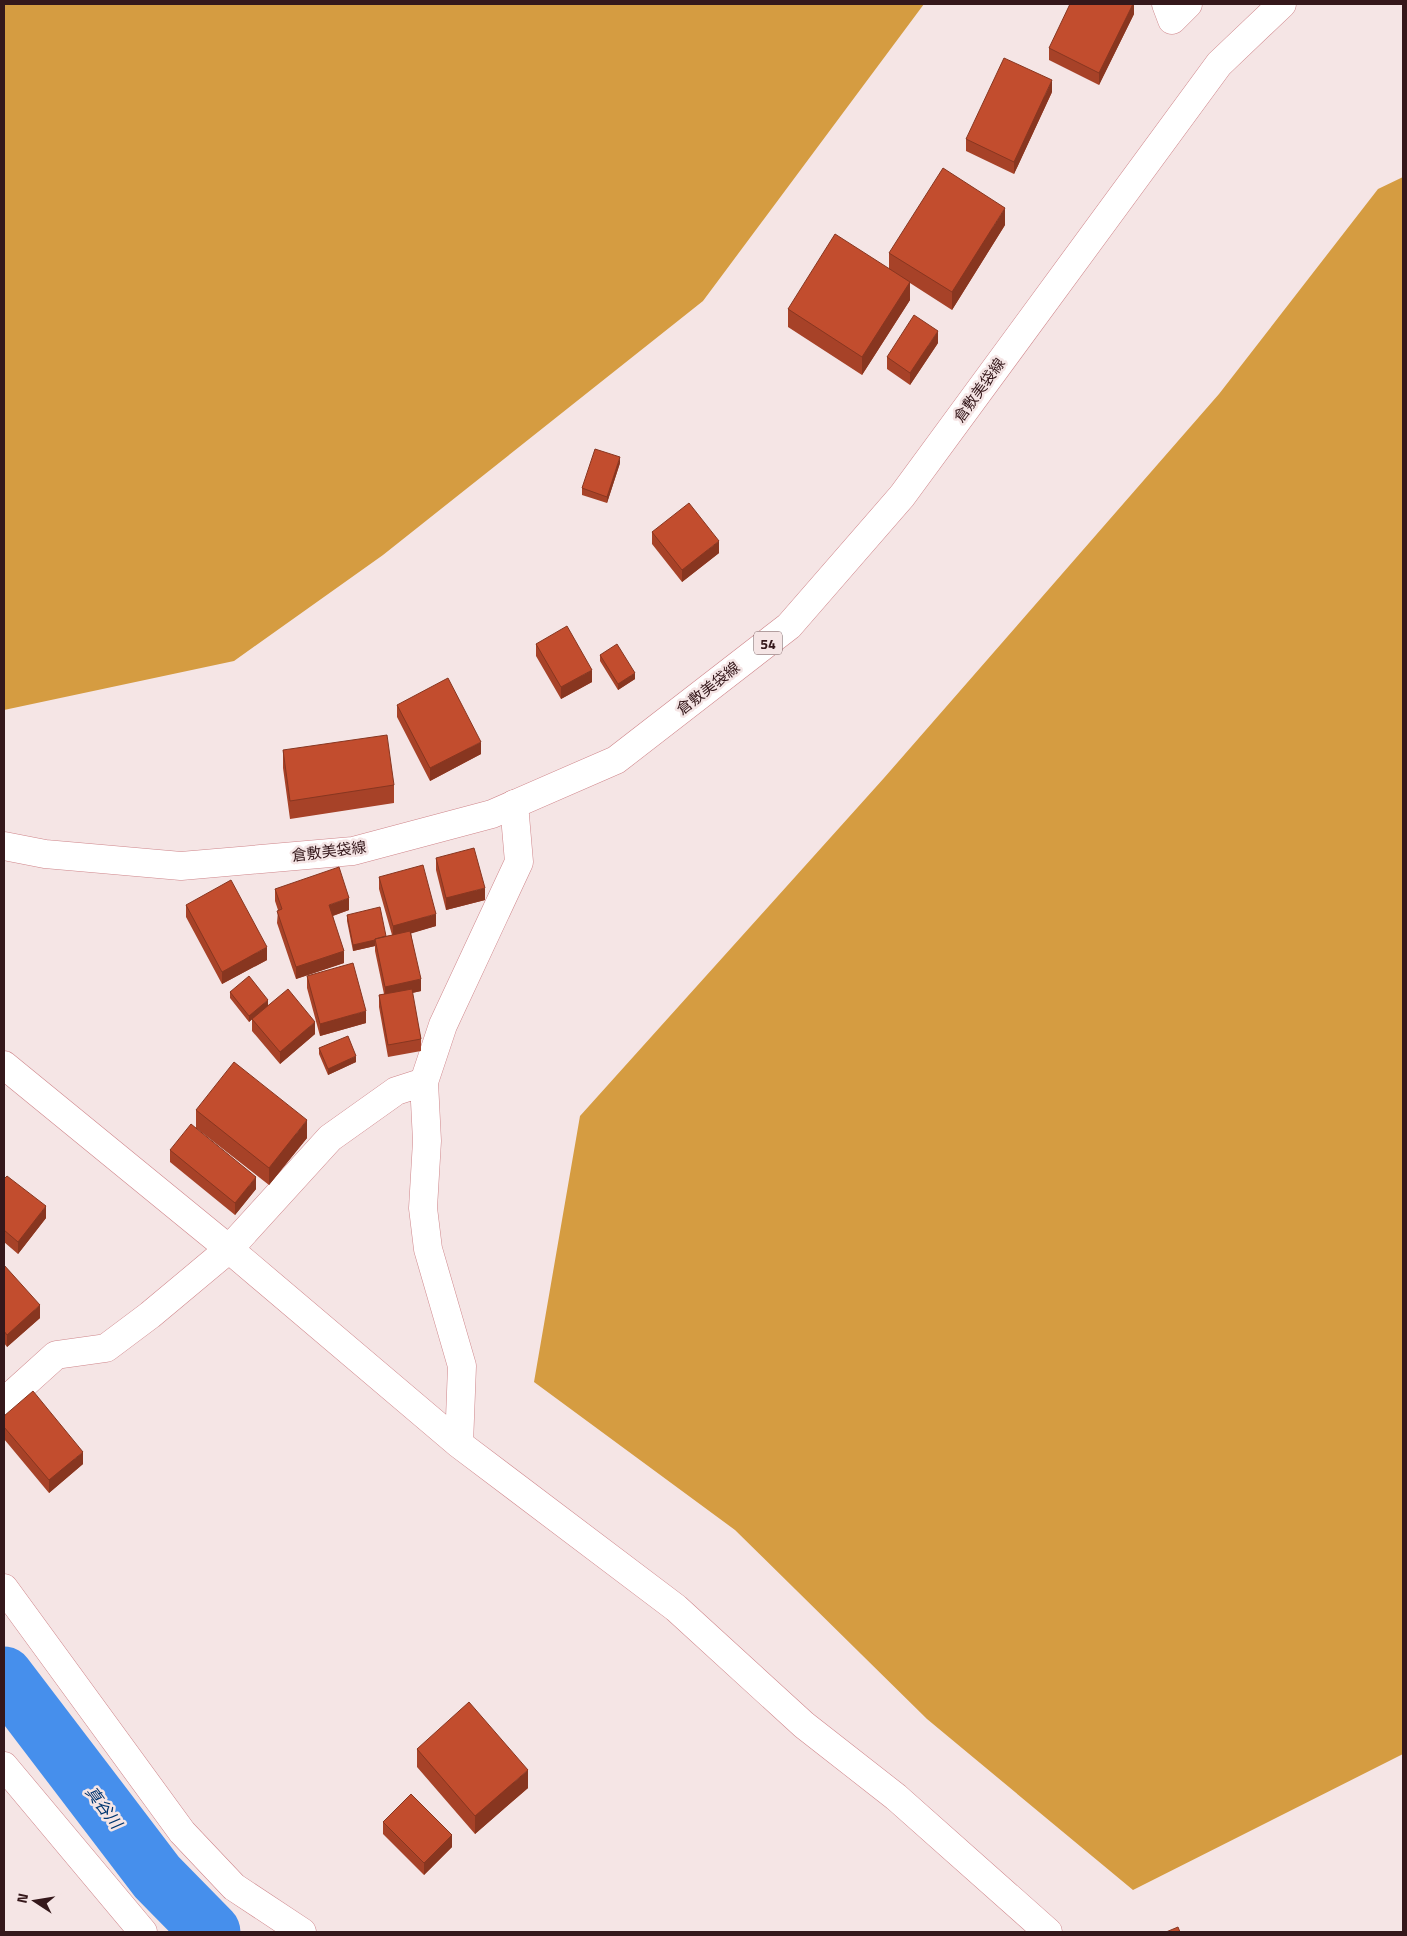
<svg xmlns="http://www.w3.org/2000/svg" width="1407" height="1936" viewBox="0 0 1407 1936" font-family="'Titillium Web','Noto Sans JP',sans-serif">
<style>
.forest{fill:#d59c41}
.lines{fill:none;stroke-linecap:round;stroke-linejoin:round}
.river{stroke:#468fec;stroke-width:59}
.minor-casing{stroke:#cf858a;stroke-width:29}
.major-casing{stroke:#cf858a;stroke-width:29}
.minor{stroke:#fff;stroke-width:28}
.major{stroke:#fff;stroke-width:28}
.wall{fill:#a74228}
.shaded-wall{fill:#883620}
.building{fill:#c24d2e;stroke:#883620}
.labels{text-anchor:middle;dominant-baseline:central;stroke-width:5;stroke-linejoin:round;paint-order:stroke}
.shield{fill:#f5e5e5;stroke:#6f5658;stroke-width:1}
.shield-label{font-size:14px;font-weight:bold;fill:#35181b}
.street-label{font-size:15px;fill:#35181b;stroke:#f5e5e5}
.water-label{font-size:16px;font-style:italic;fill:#013670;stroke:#f5e5e5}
</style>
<rect width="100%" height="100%" fill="#f5e5e5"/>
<path class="forest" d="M4 4H924L703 301 383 555 234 661 4 710Z
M1403 177V1754L1133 1890 927 1719 735 1530 534 1382 580 1116 884 778 1219 394 1378 189Z"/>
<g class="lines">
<path class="river" d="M4 1676 157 1877 211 1932"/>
<g class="minor-casing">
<path id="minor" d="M1166 4 1172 20 1188 4
M4 1065 229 1249 459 1444 676 1608 804 1725 896 1797 1048 1932
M4 1402 56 1355 106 1348 150 1315 229 1249 330 1138 396 1091 424 1082
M459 1444 462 1366 428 1249 423 1208 427 1141 424 1082 443 1025 519 862 514 804
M4 1588 182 1832 234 1887 302 1932
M4 1766 143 1932"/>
</g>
<g class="major-casing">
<path id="major" d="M4 846 45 854 181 866 353 851 492 814 616 760 789 626 902 496 1219 64 1282 4"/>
</g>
<use href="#minor" class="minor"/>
<use href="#major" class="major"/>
</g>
<path class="wall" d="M1133 4H1134V14L1099 85 1049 60V48Z
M1052 92 1014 174 966 151V139Z
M1005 225 952 310 910 283V300L862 375 788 327V309L889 269V253Z
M938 343 910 385 887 369V357Z
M620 463 607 503 582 495V488Z
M652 532 719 553 682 582 652 544Z
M536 644 592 682 561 699 536 656Z
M600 655 635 679 618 690 600 661Z
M397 705 481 754 430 781 397 717Z
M283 750 394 785V803L290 819 283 768Z
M436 858 485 900 446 910 436 870Z
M379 877 436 926 411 933 421 991 412 993 421 1039V1051L388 1057 379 1007V995L384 994 375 951V946L353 951 347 921V915L386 936 392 935 379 889Z
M275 889 349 910 333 916 344 963 296 979 277 923 278 910 275 901Z
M186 905 267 960 222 984 186 917Z
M307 976 366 1023 320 1036 307 988Z
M230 992 268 1005 315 1034 280 1064 252 1031V1019L249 1022 230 998Z
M319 1048 356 1062 328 1075 319 1054Z
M196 1110 307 1138 269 1185 196 1128Z
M170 1150 256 1189 235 1215 170 1162Z
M4 1179 46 1218 18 1254 4 1242Z
M4 1265 40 1318 7 1347 4 1343Z
M4 1416 83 1464 49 1493 4 1439Z
M417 1749 528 1788 475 1834 417 1767Z
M383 1822 452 1847 424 1875 383 1834Z"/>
<path class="shaded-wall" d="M1133 4H1134V14L1099 85V73Z
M1052 80V92L1014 174V162Z
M1005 208V225L952 310V292Z
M910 282V300L862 375V357Z
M938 331V343L910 385V373Z
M620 457V463L607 503V497Z
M719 541V553L682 582V570Z
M592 670V682L561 699V687Z
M635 673V679L618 690V684Z
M481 742V754L430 781V768Z
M485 888V900L446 910V898Z
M349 898V910L329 917V905Z
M436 914V926L393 939V926Z
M375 940V946L353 951V945Z
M267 947V960L222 984V972Z
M344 951V963L296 979V967Z
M421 979V991L385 999V987Z
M268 1000V1006L249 1022V1016Z
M366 1011V1023L320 1036V1024Z
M315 1022V1034L280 1064V1052Z
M356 1056V1062L328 1075V1069Z
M307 1120V1138L269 1185V1168Z
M256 1177V1189L235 1215V1203Z
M46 1206V1218L18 1254V1242Z
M40 1305V1318L7 1347V1335Z
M83 1452V1464L49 1493V1480Z
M528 1770V1788L475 1834V1816Z
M452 1835V1847L424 1875V1863Z"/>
<path class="building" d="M1070 4H1133L1099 73 1049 48Z
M1004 58 1052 80 1014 162 966 139Z
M943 168 1005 208 952 292 889 253Z
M835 234 910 282 862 357 788 309Z
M914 315 938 331 910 373 887 357Z
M595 449 620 457 607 497 582 488Z
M689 503 719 541 682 570 652 532Z
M567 626 592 670 561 687 536 644Z
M617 644 635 673 618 684 600 655Z
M448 678 481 742 430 768 397 705Z
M387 735 394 785 290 801 283 750Z
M474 848 485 888 446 898 436 858Z
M423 865 436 914 393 926 379 877Z
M339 867 349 898 329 905 344 951 296 967 277 911 282 909 275 889Z
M231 880 267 947 222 972 186 905Z
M380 907 386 936 375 939V940L353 945 347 915Z
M410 931 421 979 385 987 375 939Z
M353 963 366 1011 320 1024 307 976Z
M249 976 268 1000 249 1016 230 992Z
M288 989 315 1022 280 1052 252 1019Z
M412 989 421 1039 388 1045 379 995Z
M348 1036 356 1056 328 1069 319 1048Z
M234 1062 307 1120 269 1168 196 1110Z
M191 1124 256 1177 235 1203 170 1150Z
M7 1176 46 1206 18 1242 4 1230V1179Z
M4 1265 40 1305 7 1335 4 1331Z
M33 1391 83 1452 49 1480 4 1427V1416Z
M469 1702 528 1770 475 1816 417 1749Z
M411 1794 452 1835 424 1863 383 1822Z
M1178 1927 1180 1932H1166Z"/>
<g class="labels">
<rect class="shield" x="754" y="631.5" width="28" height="23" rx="4"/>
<g class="shield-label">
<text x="768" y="643">54</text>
</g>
<g class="street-label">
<text transform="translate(979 390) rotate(-54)">倉敷美袋線</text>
<text transform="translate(708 688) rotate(-38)">倉敷美袋線</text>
<text transform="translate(329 851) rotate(-7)">倉敷美袋線</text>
</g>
<g class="water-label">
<text transform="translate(104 1807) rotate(53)">真谷川</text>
</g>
</g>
<rect width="1407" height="1936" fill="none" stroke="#35181b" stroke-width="10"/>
<g transform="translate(35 1901) rotate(282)" stroke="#f5e5e5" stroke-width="4" paint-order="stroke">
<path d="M0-4L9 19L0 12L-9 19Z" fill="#35181b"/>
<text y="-8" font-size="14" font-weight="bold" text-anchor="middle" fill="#35181b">N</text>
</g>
</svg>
